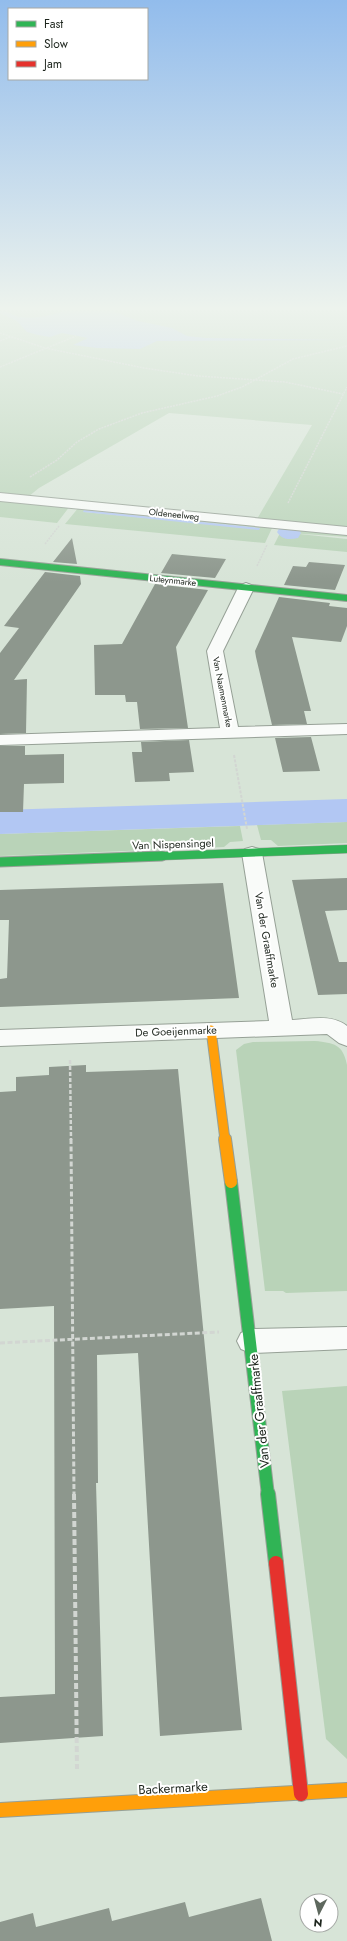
<svg xmlns="http://www.w3.org/2000/svg" width="347" height="1941" viewBox="0 0 347 1941" font-family="Jost,sans-serif">
<style>
.green{fill:#b9d3b8;fill-rule:evenodd}
.water{fill:#b2c7f3}
.lines{fill:none;stroke-linecap:round;stroke-linejoin:round}
.canal{fill:#b2c7f3;fill-rule:evenodd}
.building{fill:#8d978d}
.street-casing{stroke:#96a096;stroke-width:2}
.fast-far4-casing{stroke:#96a096;stroke-width:8}
.fast-far3-casing{stroke:#96a096;stroke-width:9}
.fast-far2-casing{stroke:#96a096;stroke-width:11}
.fast-far1-casing{stroke:#96a096;stroke-width:14}
.fast-casing{stroke:#96a096;stroke-width:16}
.slow-far2-casing{stroke:#96a096;stroke-width:11}
.slow-far1-casing{stroke:#96a096;stroke-width:14}
.slow-casing{stroke:#96a096;stroke-width:16}
.jam-casing{stroke:#96a096;stroke-width:16}
.path-far4{stroke:#d2d6d2;stroke-width:1.5;stroke-dasharray:2 1;stroke-linecap:butt}
.path-far3{stroke:#d2d6d2;stroke-width:2;stroke-dasharray:3 1.5;stroke-linecap:butt}
.path-far2{stroke:#d2d6d2;stroke-width:2.5;stroke-dasharray:4 2;stroke-linecap:butt}
.path-far1{stroke:#d2d6d2;stroke-width:3;stroke-dasharray:5 2.5;stroke-linecap:butt}
.path{stroke:#d2d6d2;stroke-width:4;stroke-dasharray:6 3;stroke-linecap:butt}
.street{fill:#f9fbf9;fill-rule:evenodd}
.fast-far4{stroke:#30b455;stroke-width:6}
.fast-far3{stroke:#30b455;stroke-width:8}
.fast-far2{stroke:#30b455;stroke-width:9}
.fast-far1{stroke:#30b455;stroke-width:12}
.fast{stroke:#30b455;stroke-width:14}
.slow-far2{stroke:#ff9f0a;stroke-width:9}
.slow-far1{stroke:#ff9f0a;stroke-width:12}
.slow{stroke:#ff9f0a;stroke-width:14}
.jam{stroke:#e5322d;stroke-width:14}
.labels{text-anchor:middle;dominant-baseline:central;stroke-width:4;stroke-linejoin:round;paint-order:stroke}
.far-street-label{font-size:9px;fill:#1d251d;stroke:#fff}
.street-label{font-size:11px;fill:#1d251d;stroke:#fff}
.near-street-label{font-size:13px;fill:#1d251d;stroke:#fff}
</style>
<rect width="100%" height="100%" fill="#d7e4d7"/>
<path class="green" d="M0 311H347V528L257 519 312 425 169 413 39 488 28 497 3 495V493L0 492Z
M0 499 70 506 57 523 0 517Z
M79 507 273 526 265 543 65 524ZM84 510 259 528 260 529 84 512Z
M283 527 347 533V537L290 533 347 539V552L274 545Z
M347 822V843L278 846 271 840H261L257 825Z
M240 826 243 841 230 842 224 847 0 856V834Z
M315 1041C334 1043 343 1044 347 1065V1291L286 1293 283 1291H265L236 1050 244 1044 253 1042Z
M347 1386V1759L326 1739 282 1391Z"/>
<path class="water" d="M0 311H4L19 317 32 318 46 316 65 311H113L138 321 172 328 187 336 205 338 347 340 157 341 140 349 97 348 73 345 88 338 62 333 50 337 38 335 27 332 17 321 0 313Z
M84 510 260 528 259 530 83 512Z
M347 799V822L0 834V810Z"/>
<g class="lines">
<path class="canal" d="M288 525 298 528 301 533 298 538C289 540 282 540 277 532L280 527Z"/>
</g>
<path class="building" d="M72 538 77 564 53 562Z
M172 554 182 555 226 559 215 578 161 573Z
M309 562 345 565 335 590 284 585 293 566 306 567Z
M45 572 80 576 81 584 14 680 27 679 26 733 0 734V653L19 628 4 626Z
M155 584 208 590 176 647 188 728 140 729 137 702H126L125 695H95L94 645 122 644Z
M279 597 330 603 329 606 347 608V626L341 642 292 637 311 711H304L307 724 272 725 256 657 255 651Z
M311 737 320 771 283 772 275 738Z
M189 740 194 772 169 773 170 781 135 782 132 752H142L141 742Z
M0 746H25V755L64 754V783L24 784 23 812H0Z
M347 878V910L325 911 339 962H347V994L318 995 292 880Z
M223 883 239 998 0 1007V979L7 978 9 920H0V890Z
M86 1065V1072L178 1069 242 1730 160 1736 138 1353 97 1355 98 1483H96L103 1736 0 1743V1697L55 1694 54 1306 0 1309V1092L16 1091V1077L49 1075V1067Z
M261 1898 272 1941H0V1922L33 1913 36 1927 109 1908 112 1921 185 1902 189 1917Z"/>
<g class="lines">
<g class="street-casing">
<path id="street" d="M0 493 347 527V535L0 501Z
M246 583 251 585 254 588 223 651 238 727 347 724V734L0 745V735L220 728 207 651 238 588 241 585Z
M252 847 259 849 262 853 292 1020C311 1019 332 1014 347 1026V1046L339 1043 327 1034 0 1046V1030L269 1021 242 853 245 849Z
M347 1327V1349L251 1353 241 1349 237 1341 241 1333 251 1329Z"/>
</g>
<g class="fast-far4-casing">
<path id="fast-far4" d="M0 562 347 598"/>
</g>
<g class="fast-far3-casing">
<path id="fast-far3" d="M135 857 347 849"/>
</g>
<g class="fast-far2-casing">
<path id="fast-far2" d="M0 862 162 856"/>
</g>
<g class="fast-far1-casing">
<path id="fast-far1" d="M231 1182 268 1495"/>
</g>
<g class="fast-casing">
<path id="fast" d="M268 1494 276 1563"/>
</g>
<g class="slow-far2-casing">
<path id="slow-far2" d="M211 1030 225 1140"/>
</g>
<g class="slow-far1-casing">
<path id="slow-far1" d="M225 1139 231 1182"/>
</g>
<g class="slow-casing">
<path id="slow" d="M0 1810 347 1790"/>
</g>
<g class="jam-casing">
<path id="jam" d="M276 1563 301 1794"/>
</g>
<path class="path-far4" d="M0 333 45 348 144 368 198 376 285 382 343 394
M0 341 10 337
M0 367 76 336
M30 477 57 460 77 442 99 429 142 413 217 396 242 387 293 359 347 346
M288 503 347 387
M45 544 59 526
M257 566 267 545"/>
<path class="path-far3" d="M234 755 247 829"/>
<path class="path-far2" d="M70 1060 71 1140"/>
<path class="path-far1" d="M71 1139 74 1495
M0 1343 219 1332"/>
<path class="path" d="M74 1494 77 1769"/>
<use href="#street" class="street"/>
<use href="#fast-far4" class="fast-far4"/>
<use href="#fast-far3" class="fast-far3"/>
<use href="#fast-far2" class="fast-far2"/>
<use href="#fast-far1" class="fast-far1"/>
<use href="#fast" class="fast"/>
<use href="#slow-far2" class="slow-far2"/>
<use href="#slow-far1" class="slow-far1"/>
<use href="#slow" class="slow"/>
<use href="#jam" class="jam"/>
</g>
<linearGradient id="sky" x2="0" y2="1"><stop stop-color="#92bcec"/><stop offset="0.53" stop-color="#edf3ed"/><stop offset="1" stop-color="#edf3ed" stop-opacity="0"/></linearGradient>
<rect width="347" height="582" fill="url(#sky)"/>
<g class="labels">
<g class="far-street-label">
<text transform="translate(174 514) rotate(6)">Oldeneelweg</text>
<text transform="translate(173 580) rotate(6)">Luteynmarke</text>
<text transform="translate(223 692) rotate(79)">Van Naamenmarke</text>
</g>
<g class="street-label">
<text transform="translate(173 844) rotate(-2)">Van Nispensingel</text>
<text transform="translate(267 940) rotate(80)">Van der Graaffmarke</text>
<text transform="translate(176 1031) rotate(-2)">De Goeijenmarke</text>
</g>
<g class="near-street-label">
<text transform="translate(259 1411) rotate(-96)">Van der Graaffmarke</text>
<text transform="translate(173 1788) rotate(-3)">Backermarke</text>
</g>
</g>
<rect x="8" y="8" width="140" height="72" fill="#ffffff" stroke="#a5a8a5"/>
<rect x="16" y="21" width="20" height="6" fill="#30b455" stroke="#a5a8a5"/>
<text x="44" y="28" font-size="12" fill="#1d251d">Fast</text>
<rect x="16" y="41" width="20" height="6" fill="#ff9f0a" stroke="#a5a8a5"/>
<text x="44" y="48" font-size="12" fill="#1d251d">Slow</text>
<rect x="16" y="61" width="20" height="6" fill="#e5322d" stroke="#a5a8a5"/>
<text x="44" y="68" font-size="12" fill="#1d251d">Jam</text>
<g transform="translate(319 1913) rotate(186)"><circle r="19" fill="#ffffff" stroke="#a5a8a5"/>
<path d="M0-3L7 15L0 10L-7 15Z" fill="#5e685e"/>
<text y="-6" font-size="11" font-weight="bold" text-anchor="middle" fill="#1d251d">N</text>
</g>
</svg>
